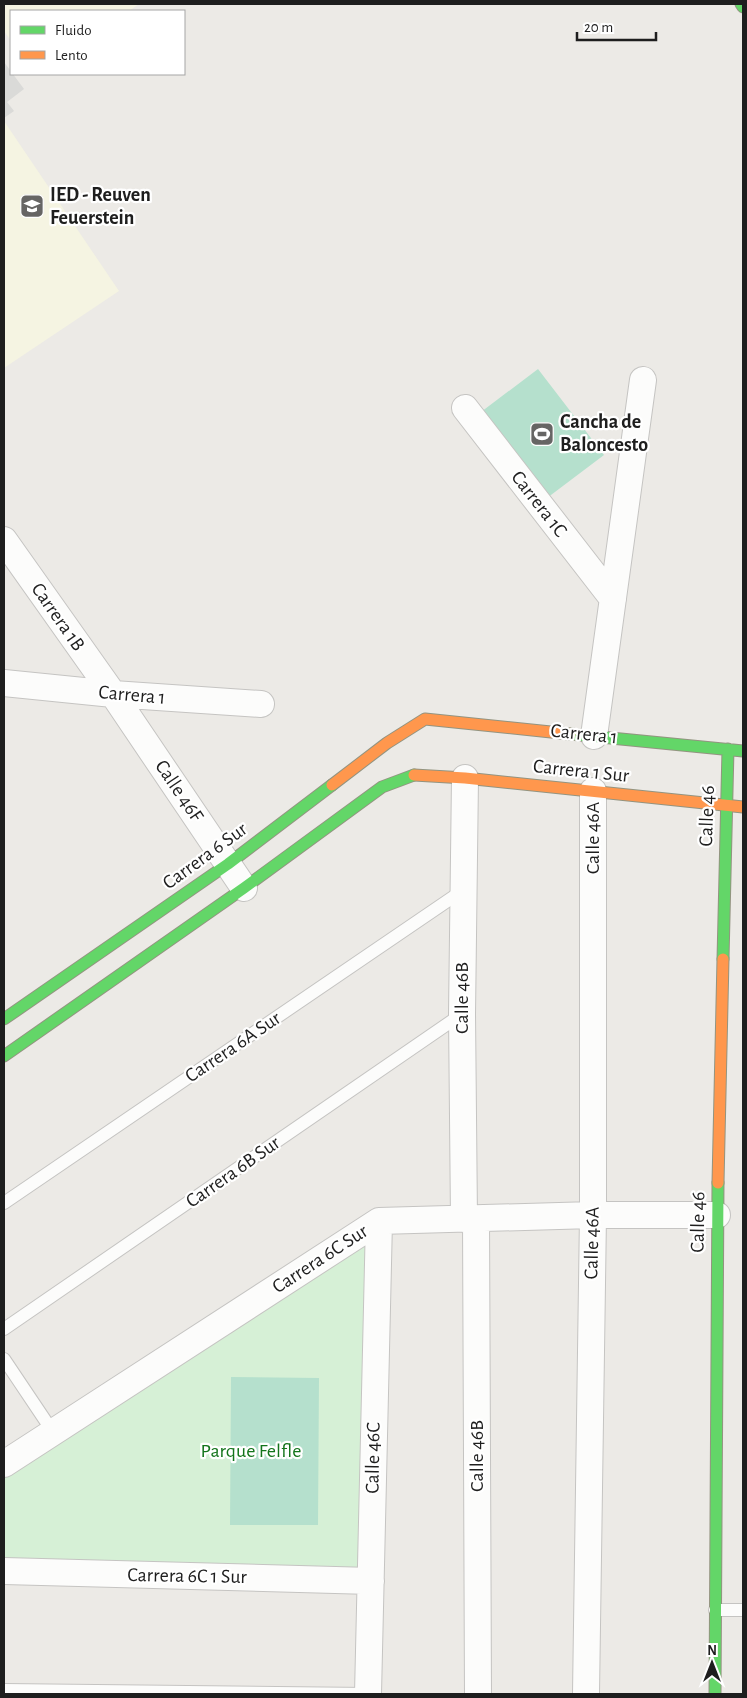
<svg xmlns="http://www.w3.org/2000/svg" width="747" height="1698" viewBox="0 0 747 1698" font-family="'Alegreya Sans',sans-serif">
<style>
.education{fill:#f5f4e2}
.religious{fill:#dadad8}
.park{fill:#d6f0d6}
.pitch{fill:#b5e0cd}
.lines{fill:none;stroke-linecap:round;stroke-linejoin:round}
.lane-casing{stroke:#c5c4c2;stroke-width:14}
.street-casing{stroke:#c5c4c2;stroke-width:28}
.fast-casing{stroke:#939480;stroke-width:13}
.slow-casing{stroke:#939480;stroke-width:13}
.lane{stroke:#fcfcfb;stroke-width:12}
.street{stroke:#fcfcfb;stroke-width:26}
.fast{stroke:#63d668;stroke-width:11}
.slow{stroke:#ff974d;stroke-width:11}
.labels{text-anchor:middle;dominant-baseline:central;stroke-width:4.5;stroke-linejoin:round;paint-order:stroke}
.poi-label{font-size:20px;font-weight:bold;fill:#1e1e1e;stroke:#fff;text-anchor:start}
.street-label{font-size:20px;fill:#1e1e1e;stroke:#fff}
.park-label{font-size:20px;fill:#13741b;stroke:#fff}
</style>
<rect width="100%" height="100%" fill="#eceae6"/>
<path class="education" d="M4 4H139L129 11H11V41L4 31Z
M4 121 119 291 4 368Z"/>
<path class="religious" d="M4 62 24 89 7 102 14 111 4 118Z"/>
<path class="park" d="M374 1227 369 1573 4 1566V1472Z"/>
<path class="pitch" d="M538 369 604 455 547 498 481 412Z
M231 1377 319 1378 318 1525H230Z"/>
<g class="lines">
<g class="lane-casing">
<path id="lane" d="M4 1203 462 891
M4 1329 462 1014
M4 1359 53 1432
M715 1610H743
M4 1690 368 1694"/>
</g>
<g class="street-casing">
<path id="street" d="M465 408 613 599
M4 540 113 694 244 888
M4 683 113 694 261 704
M594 736 643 380
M476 1218 478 1694
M464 1219 462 1014 465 778
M4 1464 379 1221 593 1215H717
M4 1571 371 1581
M368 1694 379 1221
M586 1694 593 1215V791"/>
</g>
<g class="fast-casing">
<path id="fast" d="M741 4 743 7
M570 734 743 751
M723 959 728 749
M4 1019 228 864 332 785
M4 1056 244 888 382 787 414 775
M715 1694 718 1183"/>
</g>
<g class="slow-casing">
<path id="slow" d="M414 775 465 778 743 807
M332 785 387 743 425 719 570 734
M718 1183 723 959"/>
</g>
<use href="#lane" class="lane"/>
<use href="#street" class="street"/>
<use href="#fast" class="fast"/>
<use href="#slow" class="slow"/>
</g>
<defs>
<g id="school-square" transform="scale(1.25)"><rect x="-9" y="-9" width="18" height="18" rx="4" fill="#666564" stroke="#fff"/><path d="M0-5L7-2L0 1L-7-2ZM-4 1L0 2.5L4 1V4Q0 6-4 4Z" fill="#fff"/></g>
<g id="stadium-square" transform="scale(1.25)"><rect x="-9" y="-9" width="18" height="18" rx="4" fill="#666564" stroke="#fff"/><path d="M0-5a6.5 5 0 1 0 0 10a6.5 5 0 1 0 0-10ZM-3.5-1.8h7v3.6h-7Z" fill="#fff"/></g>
</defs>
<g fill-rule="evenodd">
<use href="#school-square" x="32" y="206"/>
<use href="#stadium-square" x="542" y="434"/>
</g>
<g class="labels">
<g class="poi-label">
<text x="50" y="195">IED - Reuven<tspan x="50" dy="23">Feuerstein</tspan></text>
<text x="560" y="422">Cancha de<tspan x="560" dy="23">Baloncesto</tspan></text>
</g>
<g class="street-label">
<text transform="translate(539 504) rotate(52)">Carrera 1C</text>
<text transform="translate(58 617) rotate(55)">Carrera 1B</text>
<text transform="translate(132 695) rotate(5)">Carrera 1</text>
<text transform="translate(584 734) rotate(6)">Carrera 1</text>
<text transform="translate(581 771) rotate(6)">Carrera 1 Sur</text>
<text transform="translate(179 791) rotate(56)">Calle 46F</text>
<text transform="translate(707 816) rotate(-88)">Calle 46</text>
<text transform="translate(593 838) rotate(-90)">Calle 46A</text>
<text transform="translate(205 856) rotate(-36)">Carrera 6 Sur</text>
<text transform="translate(462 998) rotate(-90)">Calle 46B</text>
<text transform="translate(233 1047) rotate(-34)">Carrera 6A Sur</text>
<text transform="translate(233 1172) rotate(-35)">Carrera 6B Sur</text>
<text transform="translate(698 1222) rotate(-89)">Calle 46</text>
<text transform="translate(592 1243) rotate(-89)">Calle 46A</text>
<text transform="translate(320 1259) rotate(-33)">Carrera 6C Sur</text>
<text transform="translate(477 1456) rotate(-90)">Calle 46B</text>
<text transform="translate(373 1458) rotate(-89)">Calle 46C</text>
<text transform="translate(187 1576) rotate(1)">Carrera 6C 1 Sur</text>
</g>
<g class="park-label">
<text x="251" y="1451">Parque Felfle</text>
</g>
</g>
<rect width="747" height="1698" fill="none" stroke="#1e1e1e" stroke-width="10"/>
<rect x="10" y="10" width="175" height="65" fill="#ffffff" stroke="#a5a5a5"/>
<rect x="20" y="26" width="25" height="8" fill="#63d668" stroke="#a5a5a5"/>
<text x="55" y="35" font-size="15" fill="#1e1e1e">Fluido</text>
<rect x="20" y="51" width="25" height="8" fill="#ff974d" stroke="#a5a5a5"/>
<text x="55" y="60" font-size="15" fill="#1e1e1e">Lento</text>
<g transform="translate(712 1663)" stroke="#ffffff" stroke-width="4" paint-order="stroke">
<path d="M0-4L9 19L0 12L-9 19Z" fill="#1e1e1e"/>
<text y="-8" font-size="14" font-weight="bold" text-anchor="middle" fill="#1e1e1e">N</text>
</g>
<path d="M577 32v8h79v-8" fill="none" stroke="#1e1e1e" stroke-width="2.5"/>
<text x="584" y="32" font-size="15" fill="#1e1e1e" stroke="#ffffff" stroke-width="4" paint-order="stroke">20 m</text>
</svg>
